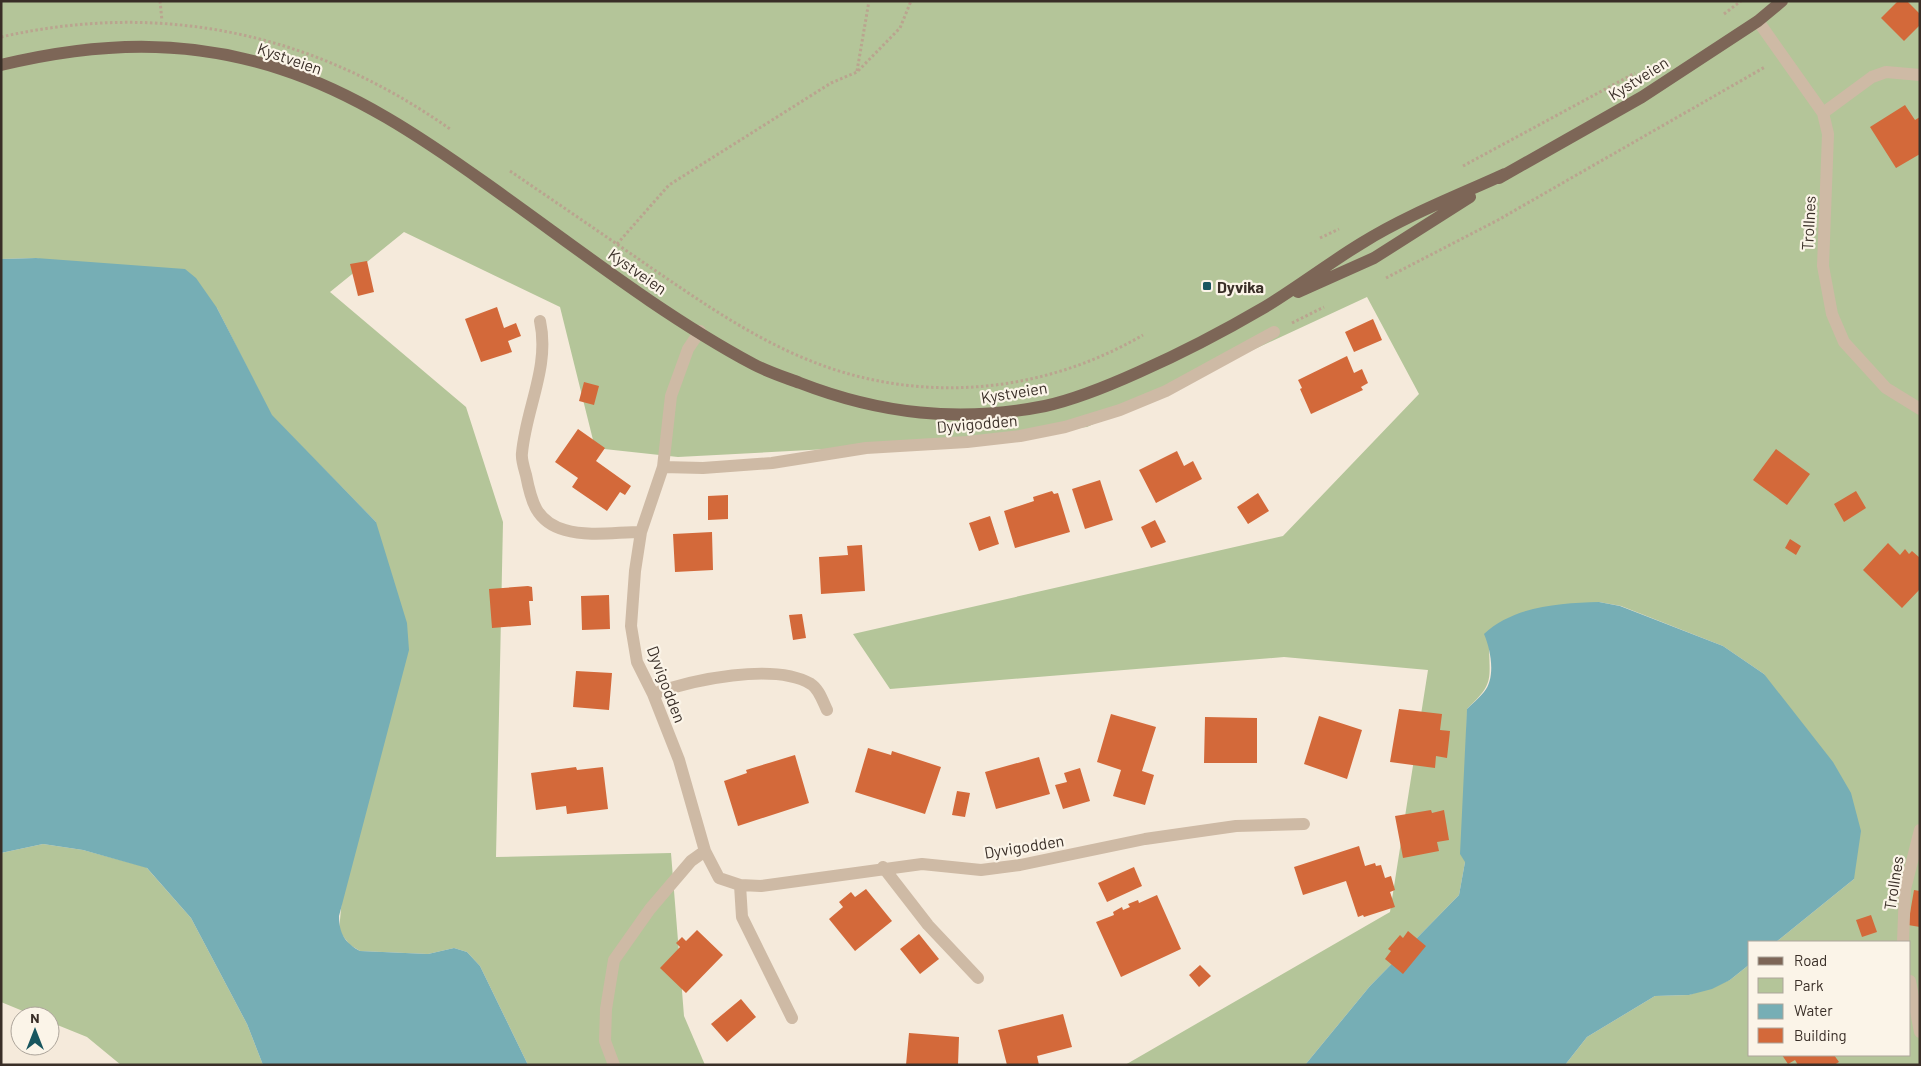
<svg xmlns="http://www.w3.org/2000/svg" width="1921" height="1066" viewBox="0 0 1921 1066" font-family="Barlow,sans-serif">
<style>
.green{fill:#b4c599}
.water{fill:#76aeb5}
.building{fill:#d3693a}
.lines{fill:none;stroke-linecap:round;stroke-linejoin:round}
.path{stroke:#baa48f;stroke-width:3;stroke-dasharray:2.5 2.5;stroke-linecap:butt}
.minor{stroke:#cebaa5;stroke-width:12}
.major{stroke:#7d6657;stroke-width:12}
.poi-dot{fill:#18565f;stroke:#fbf4e8;stroke-width:2}
.labels{text-anchor:middle;dominant-baseline:central;stroke-width:4.5;stroke-linejoin:round;paint-order:stroke}
.street-label{font-size:16px;fill:#392e27;stroke:#fbf4e8}
.poi-label{font-size:16px;font-weight:bold;fill:#392e27;stroke:#fbf4e8;text-anchor:start}
</style>
<rect width="100%" height="100%" fill="#f5eadb"/>
<path class="green" d="M1 1H1920V1065H1565L1587 1037 1655 996 1689 995 1730 980 1750 964V1055H1910V942H1776L1854 879 1764 674 1723 646 1621 606 1599 602 1489 647C1490 682 1493 684 1467 709L1465 862 1459 895 1370 986 1305 1065H1125L1390 912 1428 670 1284 657 890 689 853 634 1283 536 1419 394 1367 297 1087 427 923 444 678 457 595 448 560 307 404 232 330 292 466 407 503 522 496 857 671 853 684 1016 705 1065H528L480 966 467 952 454 948 428 954 360 951 350 945 339 931 376 522 271 415 217 308 36 258 1 259Z
M43 844 83 850 146 867 191 918 247 1024 263 1065H121L87 1037 50 1022V1016H35L1 1002V853Z"/>
<path class="water" d="M36 258 185 269 196 278 217 308 272 415 376 522 407 623 409 650 339 916C339 933 345 943 360 951L428 954 454 948 467 952 480 966 528 1065H263L247 1024 191 918 147 868 83 850 43 844 1 853V259Z
M1599 602 1620 606 1723 646 1764 674 1833 762 1851 793 1861 831 1854 879 1776 942H1750V964L1730 980 1712 989 1689 995 1655 996 1587 1037 1565 1065H1305L1370 986 1459 895 1465 862 1460 854 1467 709C1472 704 1479 698 1484 692 1496 678 1491 650 1484 634 1514 606 1560 603 1599 602Z"/>
<path class="building" d="M1898 1H1907L1920 14V25L1904 41 1881 18Z
M1905 105 1915 120 1920 117V154L1896 168 1870 127Z
M367 261 374 292 358 296 350 264Z
M497 307 504 328 516 323 521 336 508 341 512 352 481 362 465 319Z
M1373 319 1382 340 1354 352 1345 332Z
M1347 356 1354 373 1362 369 1368 383 1361 387 1363 390 1311 414 1300 389 1302 388 1298 380Z
M584 382 599 386 594 405 579 401Z
M578 429 605 448 596 461 631 486 625 495 620 492 607 511 572 487 578 478 555 462Z
M1776 449 1810 474 1787 505 1753 480Z
M1177 451 1184 466 1193 461 1202 479 1156 503 1139 470Z
M1100 480 1113 520 1085 529 1072 489Z
M1052 491 1054 494 1058 493 1070 532 1015 548 1004 511 1034 501 1033 497Z
M1856 491 1866 508 1844 522 1834 504Z
M1258 493 1269 511 1248 524 1237 507Z
M728 495V519L708 520V496Z
M990 516 999 544 979 551 969 523Z
M1155 520 1166 542 1151 548 1141 527Z
M712 532 713 570 675 572 673 534Z
M1790 539 1801 546 1796 555 1785 548Z
M1888 543 1900 555 1905 549 1909 554 1912 551 1920 558V589L1902 608 1863 570Z
M862 545 865 591 821 594 819 557 848 555 847 546Z
M528 586 532 587 533 601H529L531 625 492 628 489 589Z
M609 595 610 629 582 630 581 596Z
M802 614 806 638 793 640 789 615Z
M576 671 612 673 609 710 573 707Z
M1399 709 1442 714 1440 730 1450 731 1447 758 1436 756 1435 768 1390 762Z
M1111 714 1156 727 1142 771 1154 775 1145 805 1113 796 1121 770 1097 762Z
M1319 716 1362 730 1347 779 1304 764Z
M1205 717 1257 718V763H1204Z
M868 748 891 755 892 751 941 767 925 814 855 792Z
M795 755 809 803 738 826 724 781 747 773 746 770Z
M1039 757 1050 794 996 809 985 772Z
M576 767 577 770 603 767 608 809 567 814 566 806 536 810 531 773Z
M1080 768 1090 801 1063 809 1055 785 1067 782 1064 773Z
M957 791 970 793 965 817 952 815Z
M1431 810 1432 813 1444 810 1449 840 1437 842 1439 851 1403 858 1395 816Z
M1359 846 1365 866 1375 863 1376 866 1381 865 1385 878 1391 876 1395 890 1390 892 1395 907 1364 917 1363 915 1358 917 1346 881 1303 895 1294 867Z
M1134 867 1142 886 1107 902 1098 883Z
M866 889 892 921 855 951 829 919 843 907 839 902 851 892 855 897Z
M1914 890 1920 891V927L1908 925Z
M1157 895 1181 949 1121 977 1096 922 1114 915 1113 912 1122 907 1123 910 1130 907 1128 904 1138 900 1139 903Z
M1871 915 1877 932 1862 937 1856 920Z
M697 930 723 955 686 993 660 968 680 947 676 943 682 937 686 941Z
M1408 931 1426 946 1403 974 1385 959 1391 951 1388 949 1400 935 1403 938Z
M919 934 939 959 920 974 900 949Z
M1200 965 1211 976 1199 987 1189 975Z
M741 999 756 1017 727 1042 711 1024Z
M1063 1014 1072 1047 1037 1056 1039 1065H1007L998 1030Z
M909 1033 959 1037 958 1065H906Z
M1782 1055H1834L1839 1062 1834 1065H1798L1795 1060 1788 1064Z"/>
<g class="lines">
<path class="path" d="M160 1 162 21
M1724 14 1741 1
M1 37C164 0 315 34 450 129
M857 71 869 1
M1463 166 1635 73
M510 171C557 203 604 235 650 267 700 301 750 336 806 359 916 405 1040 395 1143 335
M1320 238 1339 229
M617 244 669 185 831 83 857 72 900 28 911 1
M1386 278 1498 220 1765 67
M1292 323 1324 307"/>
<path class="minor" d="M1758 21 1823 113 1828 134 1823 266 1832 314 1844 342 1886 388 1920 409
M1823 113 1872 77 1886 72 1920 75
M540 321C550 367 526 408 522 453 521 459 524 468 526 475 531 501 536 522 565 530 589 537 617 532 641 532
M700 331 688 349 671 396 663 467 641 532 635 571 631 626 637 662 653 694 679 760 705 851 719 878 740 885 761 886 922 864 981 870 1020 865 1145 839 1236 826 1304 824
M663 467 703 468 772 463 866 448 967 442 1020 436 1065 427 1120 410 1166 391 1274 332
M653 694C691 680 774 662 811 684 819 689 823 702 827 710
M883 867 928 925 978 978
M740 885 742 917 792 1018
M1903 942 1905 889 1920 830
M1910 981 1920 1032
M614 1065 605 1041 606 1009 614 960 650 909 691 861 705 851"/>
<path class="major" d="M1 65C97 42 186 38 281 69 355 93 421 137 484 182 572 244 658 313 753 364 768 372 784 377 800 383 880 414 959 423 1045 406 1077 399 1108 386 1139 372 1182 353 1224 331 1265 307 1298 287 1329 263 1362 243 1407 215 1457 196 1505 174
M1499 178 1642 97 1758 21 1782 1
M1298 292 1374 258 1470 197"/>
</g>
<rect class="poi-dot" x="1202" y="281" width="10" height="10" rx="2.5"/>
<g class="labels">
<g class="street-label">
<text transform="translate(290 58) rotate(19)">Kystveien</text>
<text transform="translate(1638 78) rotate(-32)">Kystveien</text>
<text transform="translate(1808 223) rotate(-87)">Trollnes</text>
<text transform="translate(638 271) rotate(35)">Kystveien</text>
<text transform="translate(1014 392) rotate(-9)">Kystveien</text>
<text transform="translate(977 423) rotate(-5)">Dyvigodden</text>
<text transform="translate(667 684) rotate(69)">Dyvigodden</text>
<text transform="translate(1024 846) rotate(-9)">Dyvigodden</text>
<text transform="translate(1893 883) rotate(-81)">Trollnes</text>
</g>
<g class="poi-label">
<text x="1217" y="286">Dyvika</text>
</g>
</g>
<rect width="1921" height="1066" fill="none" stroke="#392e27" stroke-width="5"/>
<rect x="1748" y="941" width="162" height="115" fill="#fbf4e8" stroke="#ada59b"/>
<rect x="1758" y="957" width="25" height="8" fill="#7d6657" stroke="#ada59b"/>
<text x="1794" y="966" font-size="15" fill="#392e27">Road</text>
<rect x="1758" y="978" width="25" height="15" fill="#b4c599" stroke="#ada59b"/>
<text x="1794" y="991" font-size="15" fill="#392e27">Park</text>
<rect x="1758" y="1004" width="25" height="15" fill="#76aeb5" stroke="#ada59b"/>
<text x="1794" y="1016" font-size="15" fill="#392e27">Water</text>
<rect x="1758" y="1028" width="25" height="15" fill="#d3693a" stroke="#ada59b"/>
<text x="1794" y="1041" font-size="15" fill="#392e27">Building</text>
<g transform="translate(35 1031)"><circle r="24" fill="#fbf4e8" stroke="#ada59b"/>
<path d="M0-4L9 19L0 12L-9 19Z" fill="#18565f"/>
<text y="-8" font-size="14" font-weight="bold" text-anchor="middle" fill="#392e27">N</text>
</g>
</svg>
